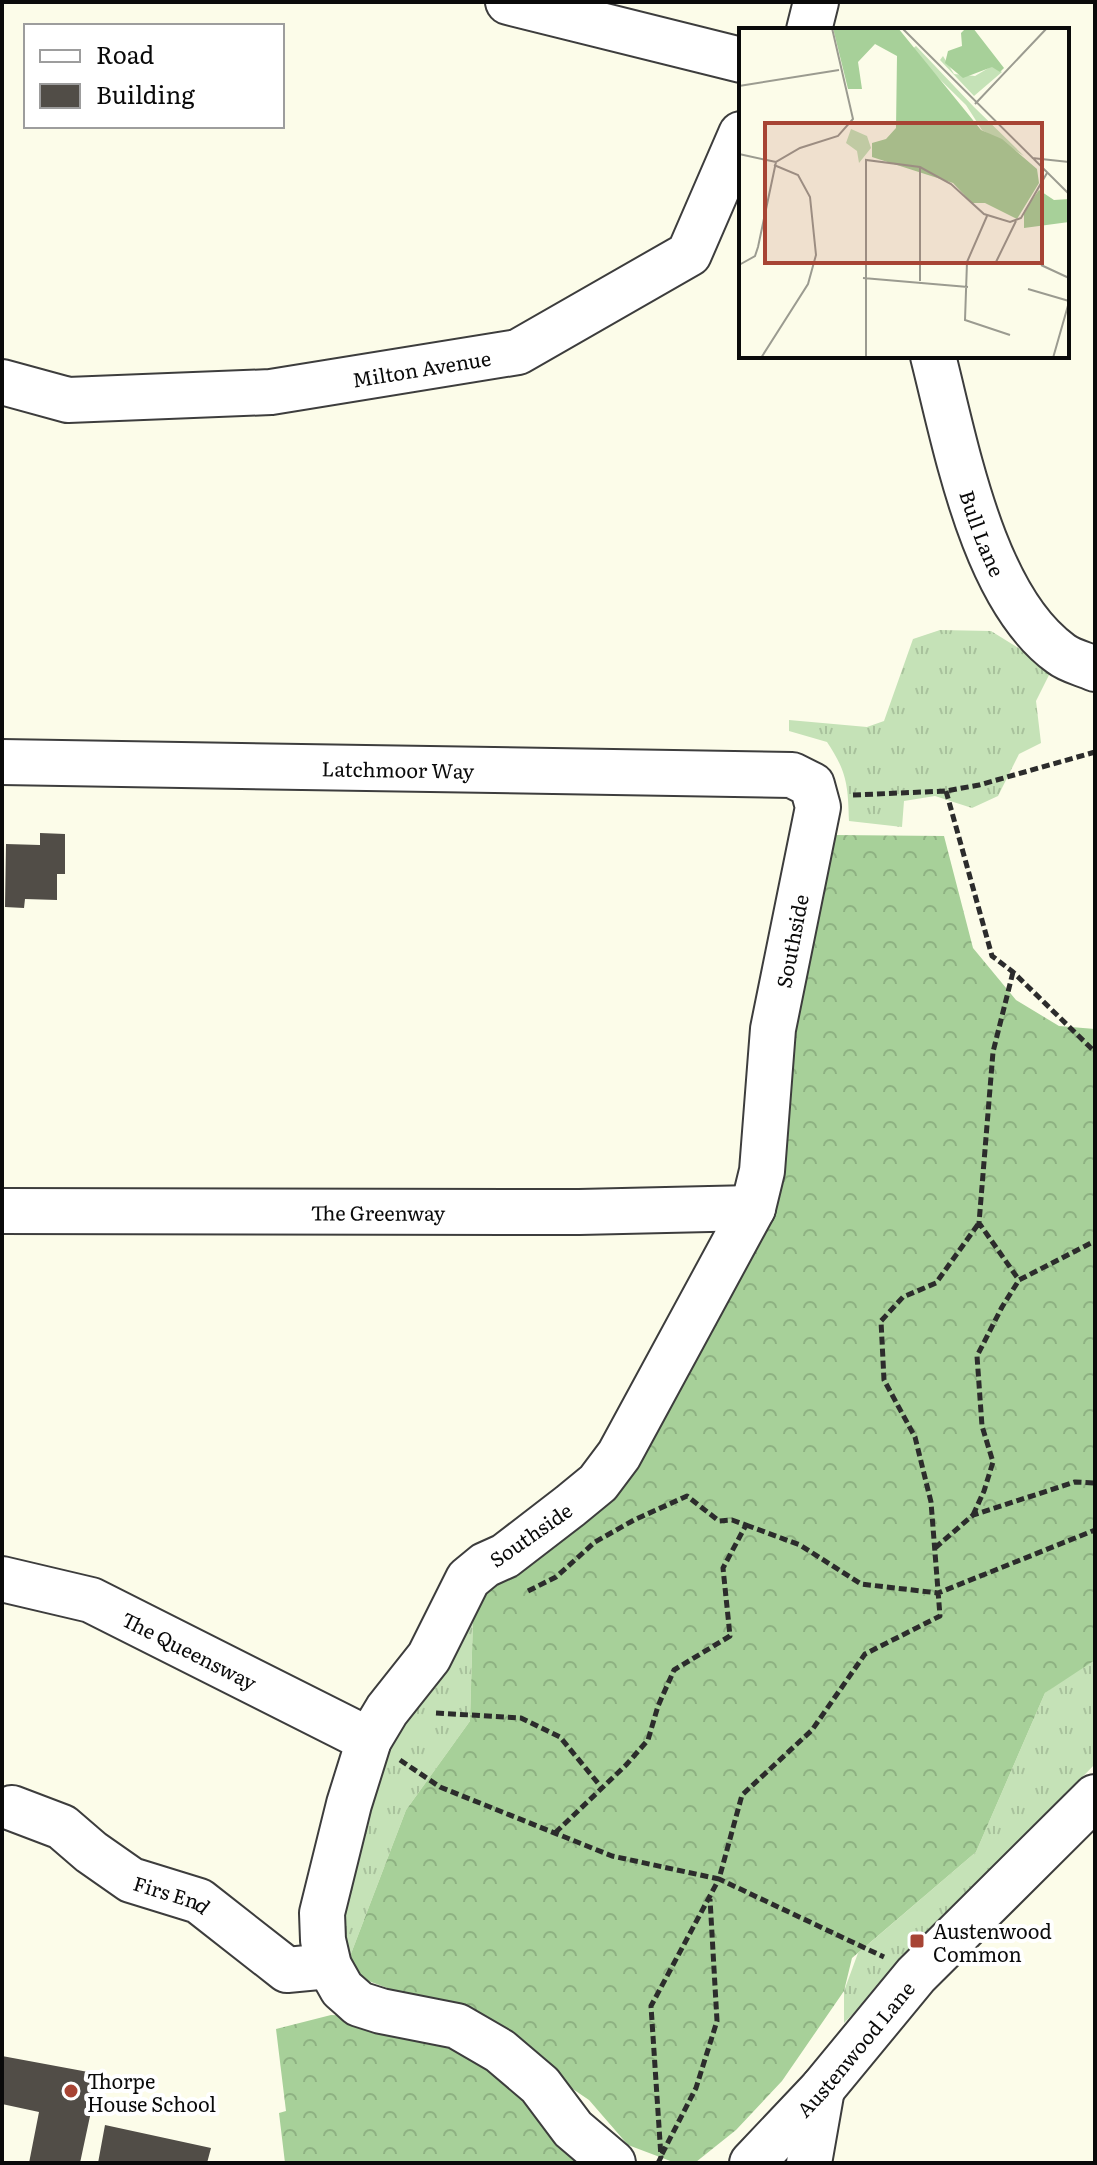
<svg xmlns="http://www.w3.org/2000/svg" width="1097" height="2165" viewBox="0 0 1097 2165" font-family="Literata,serif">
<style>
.grass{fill:url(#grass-tufts)}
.forest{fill:url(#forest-crowns)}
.building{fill:#514d47}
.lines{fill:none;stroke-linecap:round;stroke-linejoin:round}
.minor-casing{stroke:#3d3d3d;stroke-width:48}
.path{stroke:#2c2c2c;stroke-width:5;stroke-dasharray:8 4;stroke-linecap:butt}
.minor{stroke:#fff;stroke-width:44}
.poi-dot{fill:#a74434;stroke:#fff;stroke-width:3}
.labels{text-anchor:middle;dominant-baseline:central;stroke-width:8;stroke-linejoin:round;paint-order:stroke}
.street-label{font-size:20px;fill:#0a0a0a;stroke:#fff}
.poi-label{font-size:20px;fill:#0a0a0a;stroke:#fff;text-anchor:start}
.inset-road{fill:none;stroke:#9b9b90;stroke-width:2}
.view{fill:#a74434;fill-opacity:0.15;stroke:#a74434;stroke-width:4}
.inset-edge{fill:none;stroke:#0a0a0a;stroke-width:4}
</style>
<defs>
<pattern id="grass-tufts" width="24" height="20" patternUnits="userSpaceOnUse" patternTransform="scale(2)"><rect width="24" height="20" fill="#c5e2b7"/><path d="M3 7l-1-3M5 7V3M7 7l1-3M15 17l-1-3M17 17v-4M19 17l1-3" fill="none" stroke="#a8c19c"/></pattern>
<pattern id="forest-crowns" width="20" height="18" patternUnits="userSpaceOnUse" patternTransform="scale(2)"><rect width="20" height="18" fill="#a7d099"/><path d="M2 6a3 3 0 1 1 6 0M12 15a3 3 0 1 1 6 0" fill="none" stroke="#8eb182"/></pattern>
</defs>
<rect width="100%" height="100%" fill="#fcfce9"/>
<path class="grass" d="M940 630 991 631 1052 669 1036 701 1041 743 1019 754 998 796 972 808 935 796 904 801 902 827 849 821C848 785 847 772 827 742L789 731V720L867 727 884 721 913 639Z
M473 1618 470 1721 406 1810 344 1972 339 1869 376 1762Z
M1095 1656V1764L844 2023V1991L858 1953 976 1852 1045 1693Z"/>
<path class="forest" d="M834 835 944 836 973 948 1016 1000 1059 1026 1095 1029V1660L1045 1693 976 1852 852 1958 844 1991 782 2081 736 2130 696 2162H673L628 2145 589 2100 466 2017 344 1972 406 1810 470 1721 473 1618 485 1565 628 1471 791 1042Z
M331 2015 355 2016 465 2047 578 2148V2163H285L279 2113 286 2111 276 2029Z"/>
<path class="building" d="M40 833 65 834V874H57V900L25 899 24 908 5 907 6 844 40 845Z
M2 2056 99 2074 80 2163H29L39 2112 2 2104Z
M105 2125 211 2148 207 2163H98Z"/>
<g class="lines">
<g class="minor-casing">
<g id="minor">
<path d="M508 2 741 60"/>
<path d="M809 30 816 2"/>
<path id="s1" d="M933 356C956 446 983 598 1061 654 1070 661 1084 664 1095 669"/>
<path id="s2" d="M2 382 68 400 271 392 518 352 689 254 741 134"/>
<path id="s3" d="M2 762 792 775 812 785 818 807 773 1029 762 1171 753 1208 619 1455 598 1483 570 1506 505 1556 485 1565 468 1579 429 1657 387 1710 369 1740 349 1804 322 1913 323 1940 329 1966 342 1989 350 1996 359 2004 381 2011 457 2026 500 2051 540 2085 573 2129 613 2163"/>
<path id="s4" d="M2 1211 579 1212 753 1208"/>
<path id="s5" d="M2 1579 91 1600 369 1740"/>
<path id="s6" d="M12 1808 62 1827 91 1852 131 1880 199 1901 287 1970 329 1966"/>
<path id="s7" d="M752 2163 822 2089 916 1975 1095 1797"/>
<path d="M809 2163 822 2089"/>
</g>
</g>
<path class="path" d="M946 791 992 956 1013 972 1095 1052
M853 795 946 791 979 785 1095 752
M1013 972 993 1052 979 1223 1019 1280 1095 1241
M973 1515 984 1491 993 1462 982 1426 977 1356 1002 1307 1019 1280
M746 1525 800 1545 861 1584 938 1593 1095 1530
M935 1548 973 1515 1075 1482 1095 1483
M528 1591 556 1577 595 1542 634 1520 687 1496 719 1521 732 1520 746 1525 723 1568 730 1636 674 1670 658 1706 648 1740 626 1765 555 1833
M436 1713 521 1718 560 1737 602 1788
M400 1760 440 1787 612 1856 719 1879 742 1795 812 1730 865 1654 940 1616 931 1502 915 1437 884 1380 881 1321 903 1297 936 1283 979 1223
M662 2154 696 2088 717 2021 710 1899
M658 2163 661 2157 651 2006 719 1879 884 1957"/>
<use href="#minor" class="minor"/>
</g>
<g class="poi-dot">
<rect x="909" y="1933" width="16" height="16" rx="4"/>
<circle cx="71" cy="2091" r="8"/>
</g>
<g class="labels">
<g class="street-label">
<text stroke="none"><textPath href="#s2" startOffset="424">Milton Avenue</textPath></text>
<text stroke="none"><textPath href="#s1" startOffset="184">Bull Lane</textPath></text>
<text stroke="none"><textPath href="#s3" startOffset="396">Latchmoor Way</textPath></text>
<text transform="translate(791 941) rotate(-79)">Southside</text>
<text stroke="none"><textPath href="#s4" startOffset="376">The Greenway</textPath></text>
<text transform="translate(530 1534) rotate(-35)">Southside</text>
<text stroke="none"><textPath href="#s5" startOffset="202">The Queensway</textPath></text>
<text stroke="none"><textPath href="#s6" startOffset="184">Firs End</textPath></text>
<text stroke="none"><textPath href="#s7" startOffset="154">Austenwood Lane</textPath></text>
</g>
<g class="poi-label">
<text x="933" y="1930">Austenwood<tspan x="933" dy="23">Common</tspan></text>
<text x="87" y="2080">Thorpe<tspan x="87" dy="23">House School</tspan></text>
</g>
</g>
<g transform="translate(739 28)">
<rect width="330" height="330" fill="#fcfce9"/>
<path d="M177 18 235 79 285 128 243 102 227 77 177 28 172 22ZM204 28 215 46 236 48 253 38 263 44 235 68 201 32ZM112 101 128 108 132 120 120 135 118 123 107 115Z" fill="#c5e2b7"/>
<path d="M94 0H159L242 102 263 111 298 141 300 155 278 191 246 175H233L214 155 133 129V115L147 111 157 100 158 28 136 16 119 34 123 61H109ZM227 0H234L265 40 261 44 253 39 224 50 206 35 209 23 223 18 222 5ZM300 162 315 172 330 171V194L285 200V183Z" fill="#a7d099"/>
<path class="inset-road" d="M163 0 330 166M0 58 100 42M236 76 308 0M0 126 37 134M293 130 330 134M181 139V253M248 188 228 234 226 292 271 307M257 234 277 193M0 237 16 228 19 219 37 134 61 120 99 108 114 91 93 0M302 237 330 250M124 250 229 259M289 261 330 273M22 330 69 256 77 227 71 169 59 147 35 137M127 330V132L181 139 212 156 245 186 271 194 282 190 308 145M314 330 330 274"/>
<path class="view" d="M26 95H303V235H26Z"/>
<rect width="330" height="330" class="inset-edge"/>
</g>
<rect width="1097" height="2165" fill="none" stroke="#0a0a0a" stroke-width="8"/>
<rect x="24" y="24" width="260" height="104" fill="#ffffff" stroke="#9d9d9d" stroke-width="2"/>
<rect x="40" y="50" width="40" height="12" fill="#ffffff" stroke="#9d9d9d" stroke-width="2"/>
<text x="96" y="64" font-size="24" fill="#0a0a0a">Road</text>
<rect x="40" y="84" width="40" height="24" fill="#514d47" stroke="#9d9d9d" stroke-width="2"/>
<text x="96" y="104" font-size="24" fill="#0a0a0a">Building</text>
</svg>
